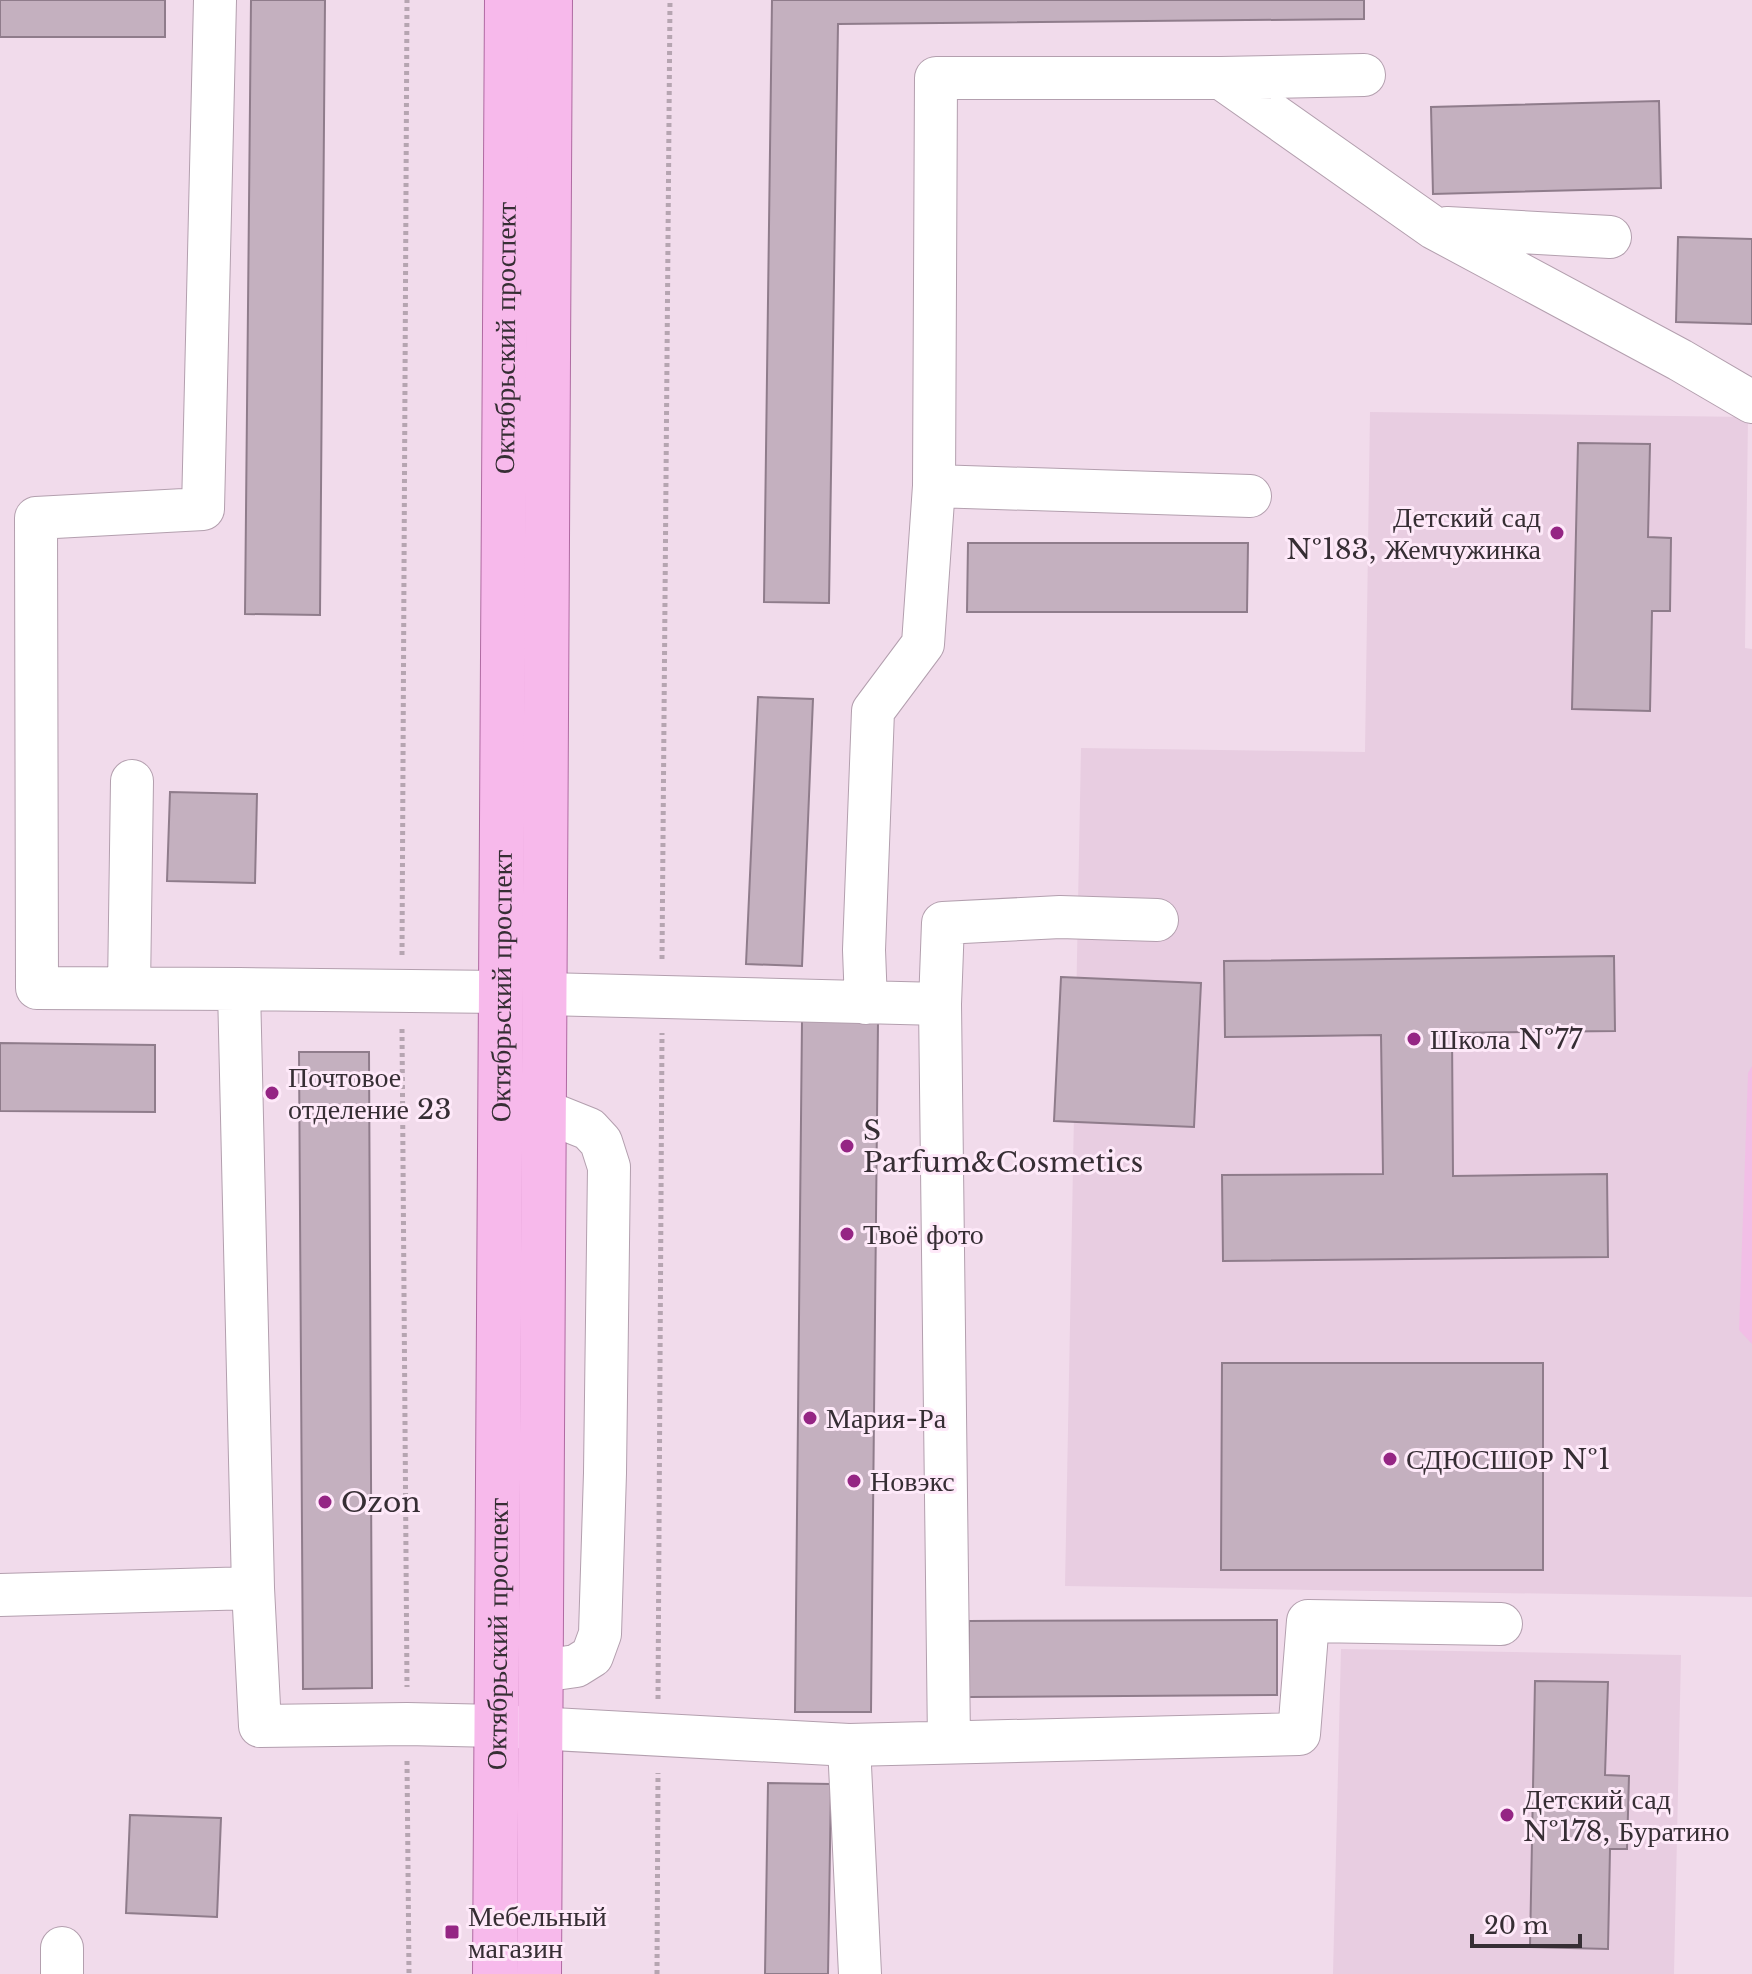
<svg xmlns="http://www.w3.org/2000/svg" width="1752" height="1974" viewBox="0 0 1752 1974" font-family="'Libre Baskerville',serif">
<style>
.built{fill:#e8cde1}
.green{fill:#f2bee6}
.building{fill:#c4b0bf;stroke:#8f7c8b;stroke-width:2}
.lines{fill:none;stroke-linecap:round;stroke-linejoin:round}
.minor-casing{stroke:#b39fae;stroke-width:44}
.major-casing{stroke:#b06aa2;stroke-width:46}
.path{stroke:#b6a5b1;stroke-width:5;stroke-dasharray:4 4;stroke-linecap:butt}
.minor{stroke:#fff;stroke-width:42}
.major{stroke:#f7b9eb;stroke-width:44}
.poi-dot{fill:#952584;stroke:#fee9f9;stroke-width:3}
.labels{text-anchor:middle;dominant-baseline:central;stroke-width:6;stroke-linejoin:round;paint-order:stroke}
.street-label{font-size:28px;fill:#362e34;stroke:#fee9f9}
.poi-label{font-size:28px;fill:#362e34;stroke:#fee9f9;text-anchor:start}
</style>
<rect width="100%" height="100%" fill="#f1dbeb"/>
<path class="built" d="M1370 412 1748 417 1745 648 1752 649V1597L1065 1586 1081 748 1365 752Z
M1341 1649 1681 1655 1674 1974H1333Z"/>
<path class="green" d="M1752 1066V1344L1739 1330 1748 1073Z"/>
<path class="building" d="M0 0H165V37H0Z
M251 0H325L320 615 245 614Z
M772 0H1364V19L838 24 829 603 764 602Z
M1659 101 1661 188 1433 194 1431 107Z
M1678 237 1752 239V324L1676 322Z
M1578 443 1650 444 1648 537 1671 538 1670 611H1652L1650 711 1572 709Z
M968 543H1248L1247 612H967Z
M758 697 813 699 802 966 746 964Z
M170 792 257 794 255 883 167 881Z
M1614 956 1615 1031 1452 1033 1453 1176 1607 1174 1608 1257 1223 1261 1222 1175 1383 1174 1381 1035 1225 1037 1224 961Z
M1061 977 1201 983 1194 1127 1054 1121Z
M802 1021H878L871 1712H795Z
M0 1043 155 1045V1112L0 1111Z
M299 1052H369L372 1688 303 1689Z
M1222 1363H1543V1570H1221Z
M1277 1620V1695L969 1697V1621Z
M1535 1681 1608 1682 1605 1775 1629 1776 1627 1849H1610L1608 1949 1530 1947Z
M768 1783 831 1784 828 1974H765Z
M130 1815 221 1818 217 1917 126 1913Z"/>
<g class="lines">
<g class="minor-casing">
<path id="minor" d="M215 0 203 509 36 518 37 988 239 989
M1221 78 1364 75
M1447 228 1610 237
M934 486 1250 496
M129 988 132 781
M501 992 239 989 253 1588 260 1726 407 1724 497 1726 849 1745 860 1974
M545 994 940 1004 949 1742
M866 1003 864 950 873 711 923 644 934 486 936 78H1221L1434 228 1680 360 1752 402
M940 1004 943 923 1060 917 1157 920
M0 1595 253 1588
M541 1671 576 1666 592 1656 600 1634 605 1473 609 1167 601 1142 589 1129 544 1111
M849 1745 1299 1734 1308 1621 1501 1624
M62 1948V1974"/>
</g>
<g class="major-casing">
<g id="major">
<path id="s1" d="M495 1974 507 0"/>
<path d="M539 1974 550 0"/>
</g>
</g>
<path class="path" d="M402 955 407 0
M662 959 670 0
M402 1029 407 1687
M658 1699 662 1033
M407 1761 409 1974
M657 1974 658 1773"/>
<use href="#minor" class="minor"/>
<use href="#major" class="major"/>
</g>
<g class="poi-dot">
<circle cx="1557" cy="533" r="8"/>
<circle cx="1414" cy="1039" r="8"/>
<circle cx="272" cy="1093" r="8"/>
<circle cx="847" cy="1146" r="8"/>
<circle cx="847" cy="1234" r="8"/>
<circle cx="810" cy="1418" r="8"/>
<circle cx="1390" cy="1459" r="8"/>
<circle cx="854" cy="1481" r="8"/>
<circle cx="325" cy="1502" r="8"/>
<circle cx="1507" cy="1815" r="8"/>
<rect x="444" y="1924" width="16" height="16" rx="4"/>
</g>
<g class="labels">
<g class="street-label">
<text stroke="none"><textPath href="#s1" startOffset="1636">Октябрьский проспект</textPath></text>
<text stroke="none"><textPath href="#s1" startOffset="988">Октябрьский проспект</textPath></text>
<text stroke="none"><textPath href="#s1" startOffset="340">Октябрьский проспект</textPath></text>
</g>
<g class="poi-label">
<text x="1541" y="517" text-anchor="end">Детский сад<tspan x="1541" dy="32">№183, Жемчужинка</tspan></text>
<text x="1430" y="1039">Школа №77</text>
<text x="288" y="1077">Почтовое<tspan x="288" dy="32">отделение 23</tspan></text>
<text x="863" y="1130">S<tspan x="863" dy="32">Parfum&amp;Cosmetics</tspan></text>
<text x="863" y="1234">Твоё фото</text>
<text x="826" y="1418">Мария-Ра</text>
<text x="1406" y="1459">СДЮСШОР №1</text>
<text x="870" y="1481">Новэкс</text>
<text x="341" y="1502">Ozon</text>
<text x="1523" y="1799">Детский сад<tspan x="1523" dy="32">№178, Буратино</tspan></text>
<text x="468" y="1916">Мебельный<tspan x="468" dy="32">магазин</tspan></text>
</g>
</g>
<path d="M1472 1934v12h108v-12" fill="none" stroke="#362e34" stroke-width="4"/>
<text x="1484" y="1934" font-size="24" fill="#362e34" stroke="#fee9f9" stroke-width="6" paint-order="stroke">20 m</text>
</svg>
